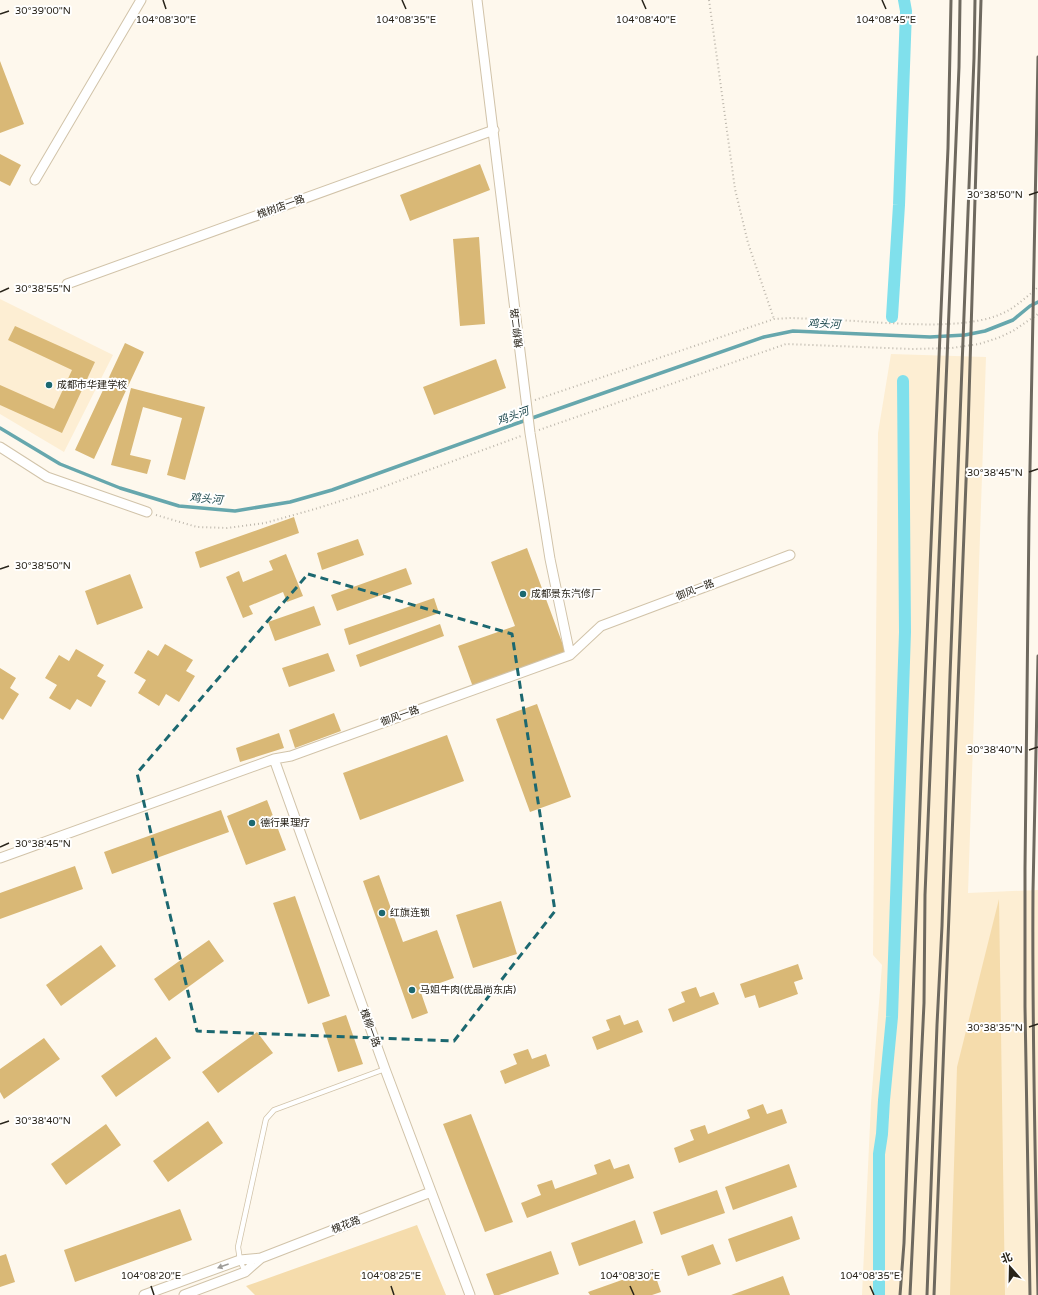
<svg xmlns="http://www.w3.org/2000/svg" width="1038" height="1295" viewBox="0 0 1038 1295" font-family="'Varela Round','Noto Sans SC',sans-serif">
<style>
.built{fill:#fdeed3}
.green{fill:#f5dcac}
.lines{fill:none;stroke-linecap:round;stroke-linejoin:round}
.stream{stroke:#66a7ad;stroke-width:3.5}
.canal{stroke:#80e0ec;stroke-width:12}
.building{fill:#d9b876}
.lane-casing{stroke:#d1c3a9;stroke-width:6}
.street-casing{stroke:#d1c3a9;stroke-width:11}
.path{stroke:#bdb7ac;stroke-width:2;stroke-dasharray:1 3;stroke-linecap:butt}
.lane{stroke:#fff;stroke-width:4.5}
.street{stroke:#fff;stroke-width:9}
.rail{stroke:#6e695f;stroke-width:3}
.oneway{fill:#9e9c98}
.marked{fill:none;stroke:#1c6870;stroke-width:3;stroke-dasharray:8 5;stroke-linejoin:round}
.ticks{fill:none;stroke:#282319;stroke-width:1.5}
.poi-dot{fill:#1c6870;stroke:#fff;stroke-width:1.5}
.labels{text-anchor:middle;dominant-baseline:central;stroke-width:4;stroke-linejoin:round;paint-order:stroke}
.street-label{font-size:10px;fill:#282319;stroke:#fff}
.poi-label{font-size:10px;fill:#282319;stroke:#fff;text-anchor:start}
.water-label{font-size:11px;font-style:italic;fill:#1a464b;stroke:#fff}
.ticks-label{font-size:10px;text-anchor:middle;fill:#282319;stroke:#fff;stroke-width:4;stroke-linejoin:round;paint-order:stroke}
</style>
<rect width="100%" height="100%" fill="#fef8ed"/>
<path class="built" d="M0 299 113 355 64 452 0 414Z
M891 354 986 357 968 893 1038 890V1295H862L871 1103 882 965 873 955 878 433Z"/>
<path class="green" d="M999 899 1005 1295H950L957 1067Z
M417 1225 446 1295H255L246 1286Z"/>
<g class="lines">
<path class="stream" d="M0 428 60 464 120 488 179 506 235 511 290 502 332 490 515 424 764 337 793 331 930 337 965 335 985 331 1013 320 1030 306 1038 302"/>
<path class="canal" d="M892 317 899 205 906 11 904 0
M879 1295V1154L882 1134 884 1100 892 1017 905 632 903 381"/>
</g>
<path class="building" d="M0 61 24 124 0 133Z
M0 154 21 165 10 186 0 181Z
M480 164 490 190 410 221 400 195Z
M479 237 485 324 460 326 453 239Z
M15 326 95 362 62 433 0 405V385L54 409 72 370 8 340Z
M125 343 144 352 94 459 75 450Z
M496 359 506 388 434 415 423 387Z
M131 388 205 407 185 480 167 475 182 418 143 407 130 455 151 460 147 474 111 465Z
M294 517 299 533 200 568 195 552Z
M358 539 364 555 322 570 317 553Z
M527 548 566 653 473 687 458 646 515 626 491 562Z
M286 554 303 596 287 602 283 592 249 606 253 614 243 618 226 577 239 571 243 582 273 570 269 561Z
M406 568 412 584 337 611 331 595Z
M130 574 143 608 97 625 85 591Z
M434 598 439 613 349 645 344 629Z
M314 606 321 625 275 641 268 622Z
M440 624 444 636 360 667 356 655Z
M165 644 193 660 186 671 195 676 179 702 166 694 159 706 138 693 146 680 134 673 148 650 158 656Z
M76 649 104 665 97 676 106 681 91 707 77 699 70 710 49 698 57 685 45 678 59 655 69 661Z
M328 653 335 671 289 687 282 668Z
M0 668 16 678 10 688 19 694 3 720 0 718Z
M537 704 571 797 530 812 496 719Z
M334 713 341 731 295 748 289 730Z
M279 733 284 748 240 762 236 748Z
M447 735 464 781 360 820 343 773Z
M267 800 286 850 246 865 227 816Z
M221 810 229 832 112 874 104 852Z
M75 866 83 889 0 919V893Z
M379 875 403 942 437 930 454 978 420 990 428 1013 412 1019 363 881Z
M295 896 330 996 308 1004 273 903Z
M501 901 517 954 473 968 456 915Z
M209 940 224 961 169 1001 154 979Z
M101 945 116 966 61 1006 46 985Z
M798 964 803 979 794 982 798 994 759 1008 755 995 745 998 740 984Z
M696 987 700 997 714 992 719 1004 673 1022 668 1009 685 1002 681 992Z
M346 1015 363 1064 338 1072 322 1023Z
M620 1015 624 1025 638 1020 643 1032 597 1050 592 1037 610 1030 606 1020Z
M257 1032 273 1053 218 1093 202 1072Z
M156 1037 171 1058 116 1097 101 1076Z
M44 1038 60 1059 4 1099 0 1092V1069Z
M528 1049 532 1059 546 1054 550 1066 505 1084 500 1071 517 1064 513 1054Z
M763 1104 767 1114 782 1109 787 1123 679 1163 674 1148 694 1140 690 1130 705 1125 708 1134 750 1118 747 1110Z
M471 1114 513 1222 485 1232 443 1124Z
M208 1121 223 1143 168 1182 153 1161Z
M106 1124 121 1145 66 1185 51 1164Z
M610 1159 614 1169 629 1164 634 1178 527 1218 521 1203 541 1195 537 1185 552 1180 555 1189 597 1174 594 1165Z
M789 1164 797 1187 733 1210 725 1187Z
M717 1190 725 1213 661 1235 653 1212Z
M180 1209 192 1240 75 1282 64 1250Z
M792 1216 800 1239 736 1262 728 1239Z
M635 1220 643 1243 579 1266 571 1243Z
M713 1244 721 1264 688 1276 681 1256Z
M551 1251 559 1274 499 1295H494L486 1274Z
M6 1254 15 1282 0 1287V1256Z
M653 1269 661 1292 652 1295H590L588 1292Z
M783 1276 790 1295H731Z"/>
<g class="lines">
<g class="lane-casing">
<path id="lane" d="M245 1272 240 1260 238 1247 266 1119 274 1110 385 1069"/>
</g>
<g class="street-casing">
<path id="street" d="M477 0 530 433 550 559 570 655
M35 180 141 0
M67 284 494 130
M0 447 47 477 147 512
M274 759 385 1069 470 1295
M0 858 274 759 291 756 570 655 601 626 790 555
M144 1295 240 1260 261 1258 431 1192
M184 1295 245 1272 261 1258"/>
</g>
<path class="path" d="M709 0 735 189 748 243 774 319
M535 400 774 319 791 318C817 319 844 320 870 322 908 324 976 330 1009 310 1019 304 1029 295 1038 287
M539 430 786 344 912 349 952 348 979 344 998 338 1013 331 1038 314
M156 515 197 527 227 528 265 523 315 509 369 492 521 436"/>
<use href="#lane" class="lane"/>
<use href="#street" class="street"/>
<path class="rail" d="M900 1295 904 1243 922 753 948 148 951 0
M910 1295 924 1003 925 895 959 67 960 0
M927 1295 937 1025 942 926 950 675 974 58 975 0
M934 1295 968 431 981 0
M1030 1295 1025 1007V869L1029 519 1038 57
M1038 1295C1035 1160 1032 1025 1033 891 1034 812 1036 734 1038 656"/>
</g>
<defs><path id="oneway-solid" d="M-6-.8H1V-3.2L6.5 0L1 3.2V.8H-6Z"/></defs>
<use class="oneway" href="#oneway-solid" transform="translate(223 1266) rotate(160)"/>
<path class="marked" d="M308 574 512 634 555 911 454 1041 197 1031 137 773Z"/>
<path class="ticks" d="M163 0 166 9M402 0 406 9M642 0 646 9M882 0 886 9M0 14 9 11M1029 195 1038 192M0 292 9 288M1029 472 1038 469M0 569 9 566M1029 750 1038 747M0 847 9 843M1029 1027 1038 1024M0 1124 9 1121M151 1286 154 1295M391 1286 394 1295M630 1286 634 1295M870 1286 874 1295"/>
<g class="poi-dot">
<circle cx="49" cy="385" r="4"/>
<circle cx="523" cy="594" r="4"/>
<circle cx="252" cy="823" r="4"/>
<circle cx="382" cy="913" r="4"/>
<circle cx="412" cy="990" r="4"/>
</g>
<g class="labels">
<g class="street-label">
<text transform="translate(281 207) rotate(-20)">槐树店一路</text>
<text transform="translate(517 328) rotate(-97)">槐柳二路</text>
<text transform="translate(695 590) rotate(-21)">御风一路</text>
<text transform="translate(400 716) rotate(-20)">御风一路</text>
<text transform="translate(370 1028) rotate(70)">槐柳一路</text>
<text transform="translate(346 1225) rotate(-21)">槐花路</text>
</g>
<g class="poi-label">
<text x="57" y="385">成都市华建学校</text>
<text x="531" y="594">成都景东汽修厂</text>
<text x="260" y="823">德行果理疗</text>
<text x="390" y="913">红旗连锁</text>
<text x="420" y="990">马姐牛肉(优品尚东店)</text>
</g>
<g class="water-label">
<text transform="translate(824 324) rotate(2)">鸡头河</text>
<text transform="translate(513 416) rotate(-20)">鸡头河</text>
<text transform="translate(206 499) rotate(5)">鸡头河</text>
</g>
</g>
<g class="ticks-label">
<text x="43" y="14">30°39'00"N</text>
<text x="166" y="23">104°08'30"E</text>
<text x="406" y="23">104°08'35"E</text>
<text x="646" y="23">104°08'40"E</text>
<text x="886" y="23">104°08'45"E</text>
<text x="995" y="198">30°38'50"N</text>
<text x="43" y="292">30°38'55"N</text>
<text x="995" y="476">30°38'45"N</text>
<text x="43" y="569">30°38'50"N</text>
<text x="995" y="753">30°38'40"N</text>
<text x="43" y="847">30°38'45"N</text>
<text x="995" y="1031">30°38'35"N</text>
<text x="43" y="1124">30°38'40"N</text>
<text x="151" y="1279">104°08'20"E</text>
<text x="391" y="1279">104°08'25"E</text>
<text x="630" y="1279">104°08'30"E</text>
<text x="870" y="1279">104°08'35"E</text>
</g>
<g transform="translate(1010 1267) rotate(340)" stroke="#ffffff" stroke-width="3" paint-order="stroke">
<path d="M0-3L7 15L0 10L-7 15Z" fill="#282319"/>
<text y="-6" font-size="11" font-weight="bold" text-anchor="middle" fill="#282319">北</text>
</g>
</svg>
